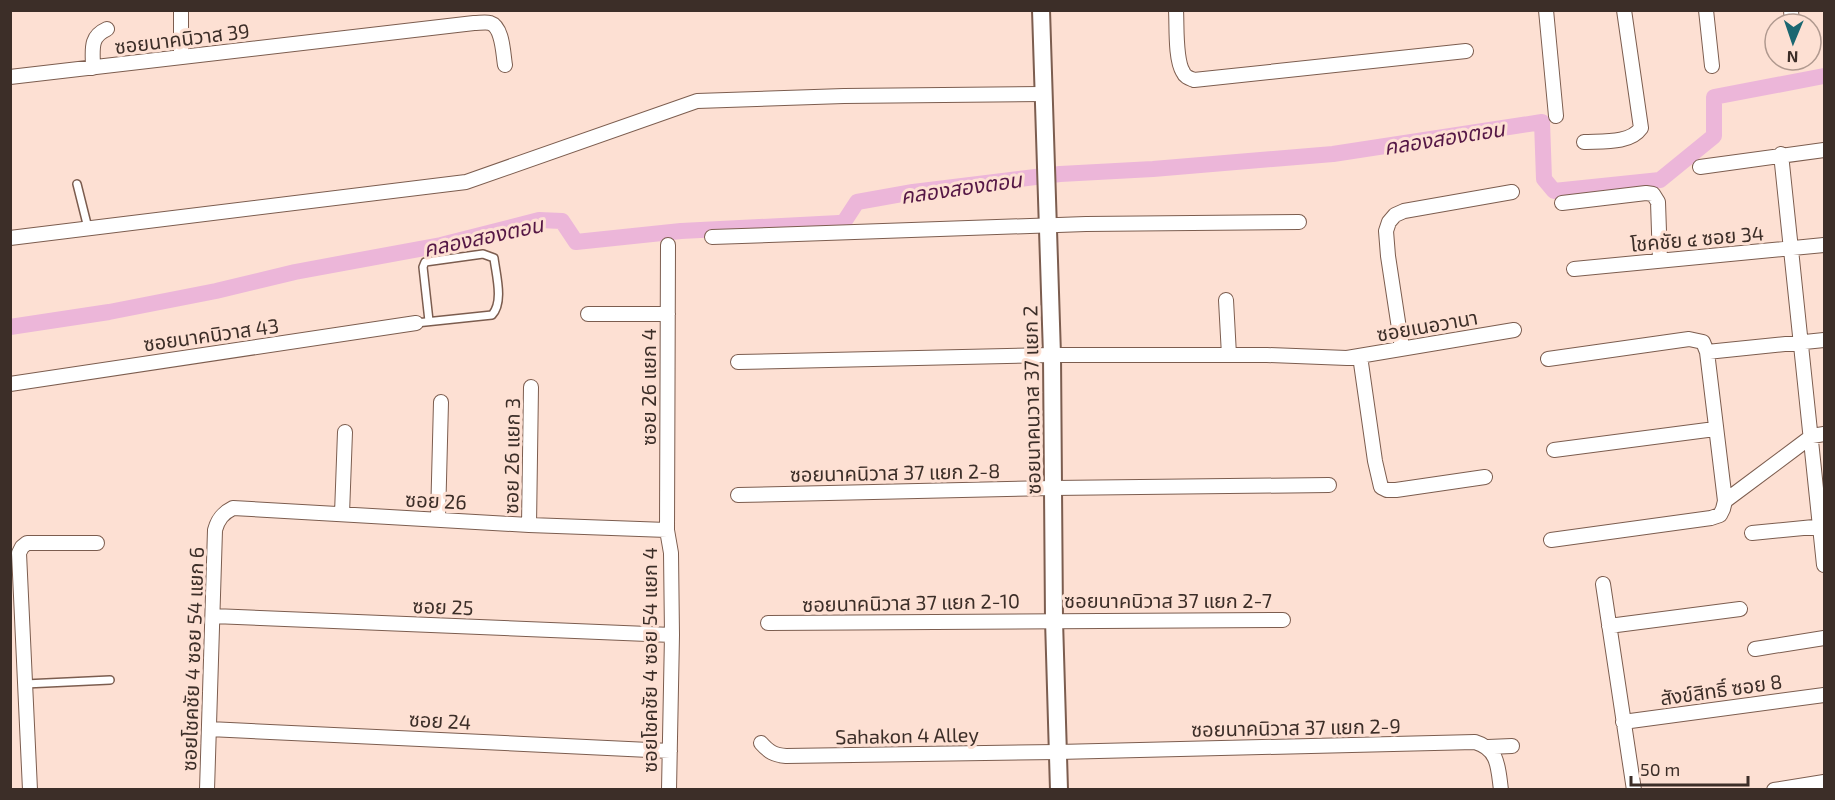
<svg xmlns="http://www.w3.org/2000/svg" width="1835" height="800" viewBox="0 0 1835 800" font-family="'Exo 2','Noto Sans Thai',sans-serif">
<style>
.lines{fill:none;stroke-linecap:round;stroke-linejoin:round}
.canal{stroke:#ecb6d9;stroke-width:16}
.service-casing{stroke:#7c5d4f;stroke-width:10}
.minor-casing{stroke:#7c5d4f;stroke-width:16}
.tertiary-casing{stroke:#7c5d4f;stroke-width:20}
.service{stroke:#fff;stroke-width:7}
.minor{stroke:#fff;stroke-width:14}
.tertiary{stroke:#fff;stroke-width:16}
.labels{text-anchor:middle;dominant-baseline:central;stroke-width:6;stroke-linejoin:round;paint-order:stroke}
.street-label{font-size:20px;fill:#3c2e28;stroke:#fde0d3}
.water-label{font-size:21px;font-style:italic;fill:#551745;stroke:#fde0d3}
</style>
<rect width="100%" height="100%" fill="#fde0d3"/>
<g class="lines">
<path class="canal" d="M10 327 109 312 216 291 295 272 441 245 539 220 562 221 576 242 681 231 839 223 844 222 857 202 913 192 1060 174 1153 169 1333 154 1542 122 1544 179 1554 191 1660 180 1714 136V97L1824 76"/>
<g class="service-casing">
<path id="service" d="M77 184 88 228
M416 323 492 315C504 302 496 275 494 258L483 254 425 262 423 267 429 321
M25 684 110 680"/>
</g>
<g class="minor-casing">
<path id="minor" d="M181 10V57
M1176 10C1177 27 1175 59 1183 72 1185 77 1189 78 1194 80L1466 51
M1546 10 1556 116
M1706 10 1712 66
M1791 10 1792 24
M93 68C93 50 89 37 107 29
M10 77 474 23C479 23 486 22 490 23 503 27 503 54 505 65
M1584 142C1602 141 1630 144 1641 128L1624 10
M1781 154 1824 565
M1700 167 1824 150
M1562 203 1646 193 1653 194 1658 202 1660 261
M712 237 1086 224 1299 222
M10 238 466 182 697 101 844 96 1043 94
M668 245 667 530 671 553 672 635 669 790
M1574 269 1824 245
M1226 300 1229 355
M588 314H668
M1402 348 1388 256 1386 231 1389 222 1395 215 1404 211 1512 192
M1707 352 1824 340
M1360 356 1375 461 1381 487 1387 490H1396L1485 477
M1548 359 1689 339 1703 342 1707 352 1725 501 1723 509 1720 515 1711 518 1551 540
M738 362 1052 355H1267L1347 358 1514 330
M10 384 416 323
M1554 450 1715 429
M738 495 1053 488 1329 485
M1725 501 1812 436 1824 434
M342 514 345 432
M438 519 441 402
M529 525 531 387
M1752 533 1824 526
M1603 584 1634 790
M213 616 672 635
M768 623 1283 620
M1609 626 1740 609
M1755 649 1824 638
M1623 722 1824 695
M209 729 670 751
M761 743C769 752 774 755 786 756L1058 752 1475 742C1499 749 1498 768 1501 790
M1488 747 1512 746
M30 790 19 553 22 547 27 543H97
M207 790 215 530C218 519 223 513 233 508L529 525 667 530
M1774 790 1824 782"/>
</g>
<g class="tertiary-casing">
<path id="tertiary" d="M1041 10 1052 355 1054 620 1059 790"/>
</g>
<use href="#service" class="service"/>
<use href="#minor" class="minor"/>
<use href="#tertiary" class="tertiary"/>
</g>
<g class="labels">
<g class="street-label">
<text transform="translate(182 38) rotate(-7)">ซอยนาคนิวาส 39</text>
<text transform="translate(1697 238) rotate(-5)">โชคชัย ๔ ซอย 34</text>
<text transform="translate(1427 325) rotate(-10)">ซอยเนอวานา</text>
<text transform="translate(211 334) rotate(-8)">ซอยนาคนิวาส 43</text>
<text transform="translate(648 387) rotate(-90)">ซอย 26 แยก 4</text>
<text transform="translate(1031 400) rotate(-91)">ซอยนาคนวาส 37 แยก 2</text>
<text transform="translate(511 456) rotate(-89)">ซอย 26 แยก 3</text>
<text transform="translate(895 472) rotate(-1)">ซอยนาคนิวาส 37 แยก 2-8</text>
<text transform="translate(436 500) rotate(3)">ซอย 26</text>
<text x="1168" y="600">ซอยนาคนิวาส 37 แยก 2-7</text>
<text transform="translate(911 602) rotate(-1)">ซอยนาคนิวาส 37 แยก 2-10</text>
<text transform="translate(443 606) rotate(2)">ซอย 25</text>
<text transform="translate(192 659) rotate(-88)">ซอยโชคชัย 4 ซอย 54 แยก 6</text>
<text transform="translate(649 660) rotate(-90)">ซอยโชคชัย 4 ซอย 54 แยก 4</text>
<text transform="translate(1721 689) rotate(-8)">สังข์สิทธิ์ ซอย 8</text>
<text transform="translate(440 720) rotate(3)">ซอย 24</text>
<text transform="translate(1296 727) rotate(-1)">ซอยนาคนิวาส 37 แยก 2-9</text>
<text transform="translate(907 735) rotate(-1)">Sahakon 4 Alley</text>
</g>
<g class="water-label">
<text transform="translate(1444 137) rotate(-9)">คลองสองตอน</text>
<text transform="translate(961 187) rotate(-8)">คลองสองตอน</text>
<text transform="translate(483 236) rotate(-12)">คลองสองตอน</text>
</g>
</g>
<rect width="1835" height="800" fill="none" stroke="#3c2e28" stroke-width="24"/>
<g transform="translate(1793 42) rotate(182)"><circle r="28" fill="#fde0d3" stroke="#b0998f" stroke-width="1.5"/>
<path d="M0-4.5L10 22L0 15L-10 22Z" fill="#1b6771"/>
<text y="-9" font-size="16" font-weight="bold" text-anchor="middle" fill="#3c2e28">N</text>
</g>
<path d="M1631 776v9h117v-9" fill="none" stroke="#3c2e28" stroke-width="3"/>
<text x="1640" y="776" font-size="18" fill="#3c2e28" stroke="#fde0d3" stroke-width="4.5" paint-order="stroke">50 m</text>
</svg>
